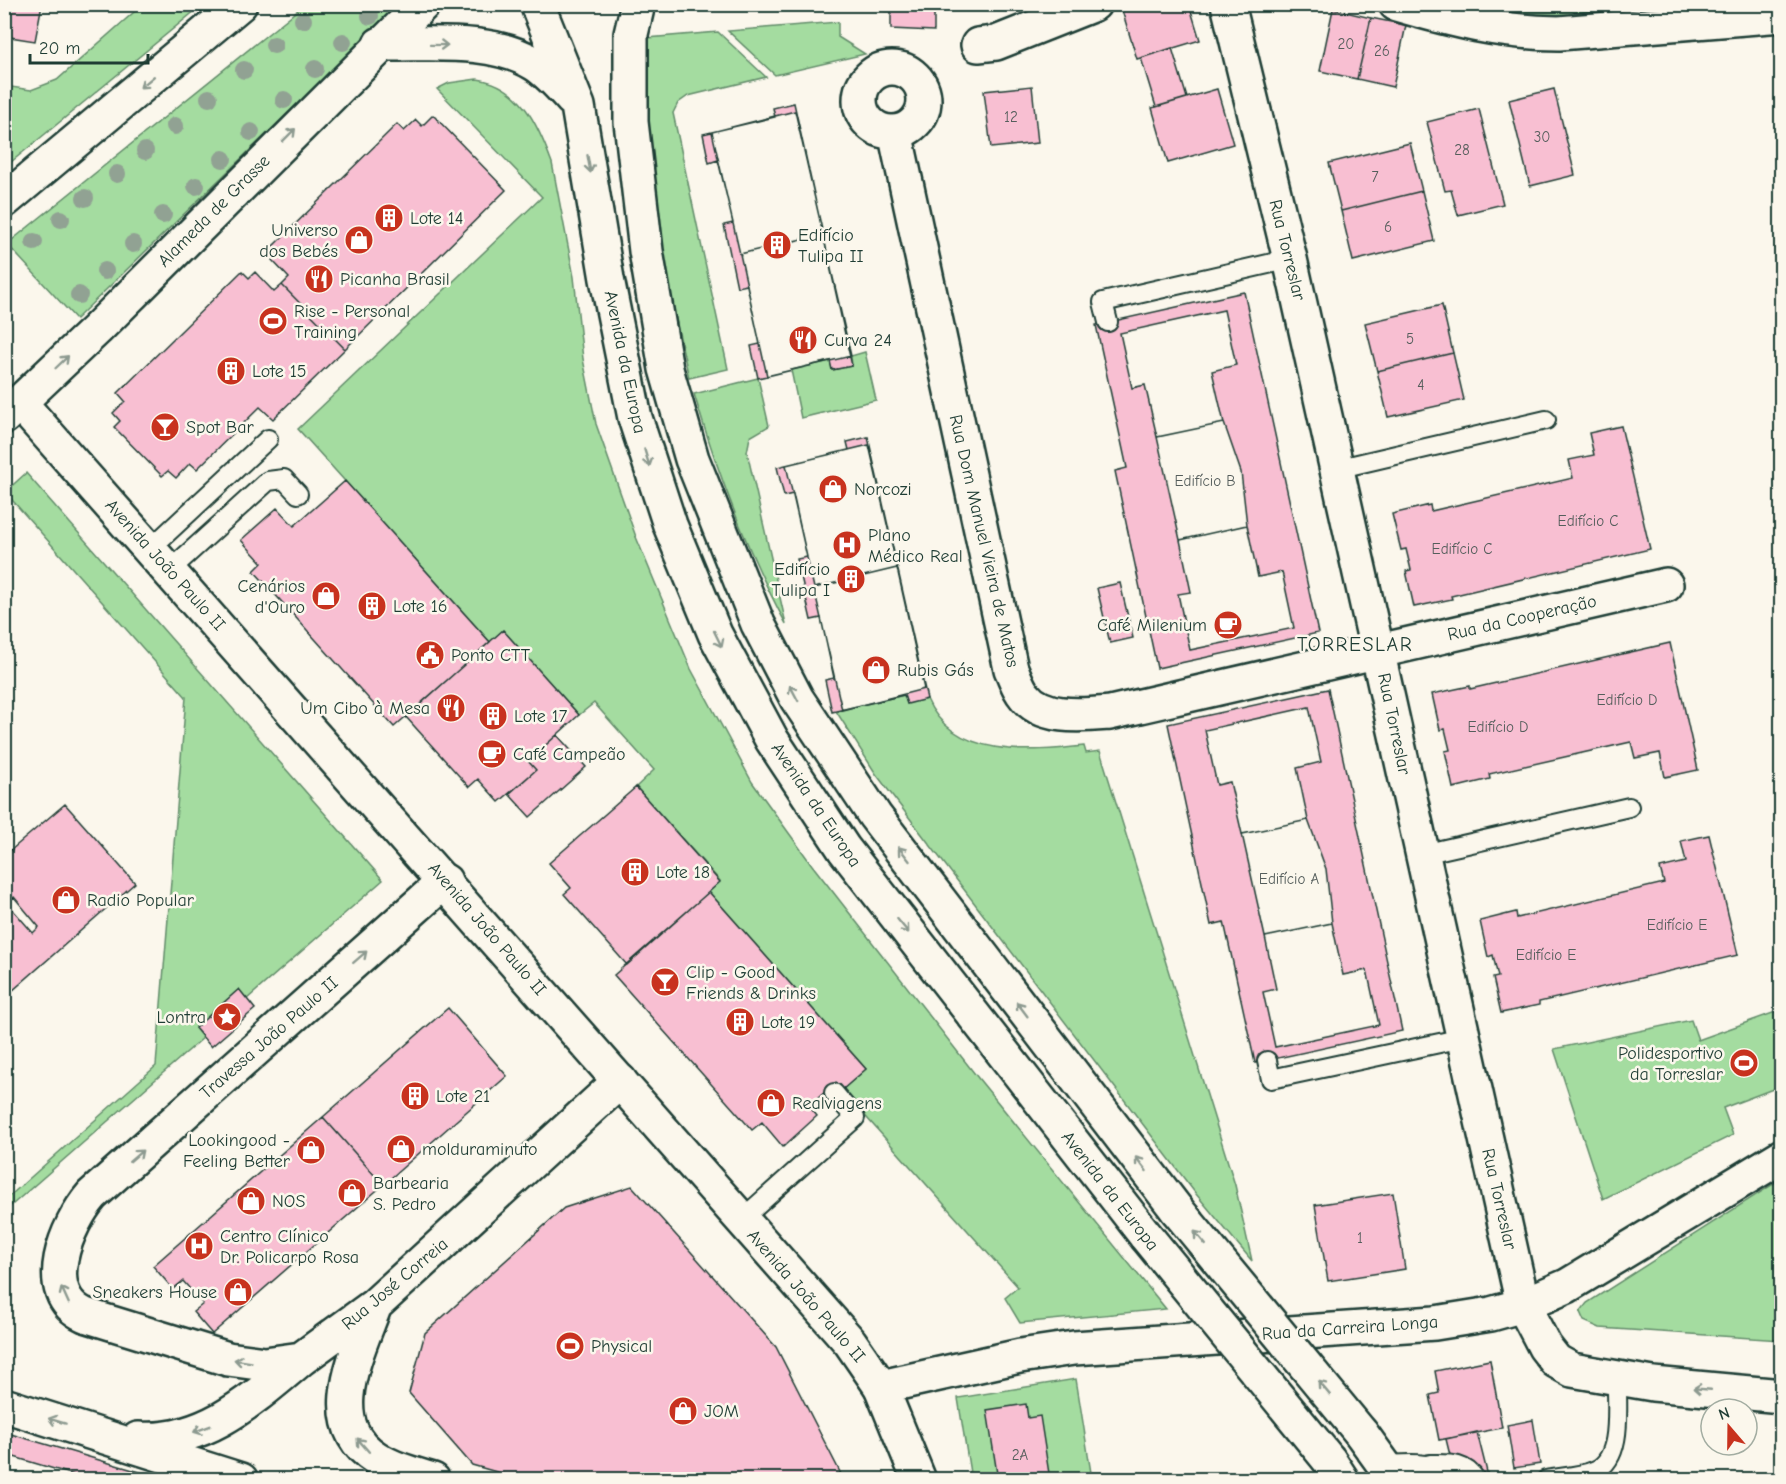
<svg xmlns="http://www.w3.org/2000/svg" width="1786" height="1484" viewBox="0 0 1786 1484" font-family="'Comic Neue',sans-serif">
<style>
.green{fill:#a4dca0;stroke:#628c6a;stroke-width:1.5}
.building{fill:#f8bfd2;stroke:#1f3d34;stroke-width:1.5;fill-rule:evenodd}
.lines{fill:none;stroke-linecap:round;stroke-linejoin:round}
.service-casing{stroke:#1f3d34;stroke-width:22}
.minor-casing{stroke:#1f3d34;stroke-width:38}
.tertiary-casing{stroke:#1f3d34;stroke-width:38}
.secondary-casing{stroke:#1f3d34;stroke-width:38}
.service{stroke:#fbf7ec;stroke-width:18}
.minor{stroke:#fbf7ec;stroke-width:33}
.tertiary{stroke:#fbf7ec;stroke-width:33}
.secondary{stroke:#fbf7ec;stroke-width:33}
.secondary-bridge-casing{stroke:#1f3d34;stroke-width:38;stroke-linecap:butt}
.secondary-bridge{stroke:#fbf7ec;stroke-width:33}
.tree{fill:#91a293}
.oneway{stroke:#8d9a90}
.labels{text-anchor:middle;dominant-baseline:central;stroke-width:5;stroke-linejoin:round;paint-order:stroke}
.number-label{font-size:15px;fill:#555e5c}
.street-label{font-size:18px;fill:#1f3d34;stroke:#fbf7ec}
.poi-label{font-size:18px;fill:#1f3d34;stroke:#fbf7ec;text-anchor:start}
.neighbourhood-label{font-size:20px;letter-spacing:1.5px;fill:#1f3d34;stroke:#fbf7ec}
</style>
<rect width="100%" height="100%" fill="#fbf7ec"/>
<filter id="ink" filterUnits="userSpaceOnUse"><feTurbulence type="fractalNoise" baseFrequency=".0167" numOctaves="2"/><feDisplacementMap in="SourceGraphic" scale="12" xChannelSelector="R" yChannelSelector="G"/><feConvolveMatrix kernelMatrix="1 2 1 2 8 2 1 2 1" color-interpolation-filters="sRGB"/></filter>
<g filter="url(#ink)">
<path class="green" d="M142 5H202L5 167V86L31 90 57 80Z
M304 5H399L76 319 7 244Z
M1459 5H1720L1604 15 1532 17Z
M838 22V37L865 54 775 75 728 31Z
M718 32 766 77 688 96 678 103 673 113 728 369 689 378 664 266 644 143 647 38Z
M477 79C521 85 538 125 552 163L574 277 583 359 596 424 636 537 691 669 752 782 812 865 978 1078 1166 1309 1020 1323 1005 1298 1018 1287 842 1090 866 1069 709 892 720 881 636 787 654 770 594 703 579 715 503 630 490 642 298 429 542 197 437 89 449 83Z
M865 352 876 400 801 418 791 370 830 361 833 370 852 366 851 356Z
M758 378 769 426 750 437 747 452 786 624C746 550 718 474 694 394Z
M26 473 383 880 247 999 238 990 195 1028 203 1038 5 1211 4 1201 156 1066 186 697 5 492Z
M904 695 907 703 927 699C953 759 1032 752 1084 746L1086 753 1100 751 1235 1185 1252 1261 1196 1194 876 774 836 711Z
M1781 1010V1086L1723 1108 1733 1135 1603 1199 1554 1049 1691 1020 1698 1040Z
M1781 1179V1340L1600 1328 1584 1321 1580 1312 1587 1303Z
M1076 1379 1092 1479H971L958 1398Z"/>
<path class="building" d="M4 4H42L35 41 4 36Z
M763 4H812L816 6 789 7Z
M885 4H934V31L891 29V11H885Z
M1010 4H1038L1012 12Z
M1120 4H1189L1200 40 1137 59Z
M1333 9 1371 18 1357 79 1320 71Z
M1371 18 1406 25 1393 87 1357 79Z
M1172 48 1187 98 1156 107 1141 58Z
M1032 86 1038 143 991 148 984 91Z
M1217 89 1233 144 1168 163 1152 108Z
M1554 89 1575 175 1530 186 1509 100Z
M794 103 852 366 832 370 830 361 758 378 751 346 760 344 747 285 737 287 724 225 733 223 718 160 709 163 703 134 775 117 773 108Z
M1479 109 1503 204 1458 215 1451 190 1445 191 1427 122Z
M795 111 823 234 740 254 712 132Z
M433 115 506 190 345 349 282 285 289 278 272 260 279 254 272 247 397 124 404 131 416 120 422 126Z
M1410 143 1422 191 1341 211 1329 163Z
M1422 191 1434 241 1353 261 1341 211Z
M823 234 851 356 767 376 740 254Z
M242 271 249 278 255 272 274 292 282 285 345 349 273 419 260 407 197 469 190 463 176 478 168 471 162 476 114 427 120 421 113 413 125 401 118 393Z
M1244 292 1318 633 1157 668 1115 471 1127 468 1096 325Z
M1442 305 1453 353 1377 371 1365 323Z
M1224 310 1236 365 1212 371 1224 423 1157 437 1145 385 1132 388 1120 333Z
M1453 353 1464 400 1388 417 1377 371Z
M1224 423 1241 472 1247 525 1180 540 1157 437Z
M1621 426 1650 549 1451 596 1452 599 1414 607 1406 571 1411 570 1406 549 1401 550 1392 514 1430 505 1431 511 1573 478 1569 460 1594 455 1589 433Z
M868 437 927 699 907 704 904 695 832 712 825 680 834 678 821 618 811 620 797 559 807 557 793 494 784 496 777 467 849 450 847 442Z
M869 445 897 568 814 588 786 465Z
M345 481 490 642 394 727 254 571 262 563 241 540 277 508 294 526Z
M1247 525 1258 577 1282 572 1294 628 1190 650 1178 594 1191 592 1180 540Z
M897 568 924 689 842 710 814 588Z
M1120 583 1133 638 1110 643 1097 588Z
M503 630 579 715 528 761 536 770 499 802 478 779 469 787 406 717Z
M1670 643 1698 770 1665 777 1660 753 1635 758 1631 742 1489 774 1490 779 1453 788 1445 751 1450 750 1445 729 1440 730 1432 694 1470 686V689Z
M1328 689 1402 1031 1255 1063 1224 922 1211 925 1168 724Z
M1309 707 1321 762 1297 768 1308 820 1242 834 1230 782 1217 785 1205 730Z
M557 735 586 767 530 817 509 794 536 770 528 761Z
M636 787 720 882 627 965 564 894 571 888 549 863Z
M65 804 135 883 4 998V856ZM14 897 39 927 33 933 7 903Z
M1308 820 1326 869 1332 923 1265 937 1242 834Z
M1709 835 1738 955 1539 1002V1005L1501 1013 1493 978 1498 977 1493 955 1488 957 1480 921 1516 912 1517 918 1664 883 1660 868 1686 862 1681 841Z
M709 892 866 1069 842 1090 836 1082 809 1106 817 1116 783 1147 762 1122 752 1130 614 975Z
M1332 923 1343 975 1367 970 1379 1025 1275 1047 1263 992 1276 989 1265 937Z
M239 989 255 1009 211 1047 195 1028Z
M448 1008 507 1076 383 1185 323 1117Z
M323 1117 383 1185 212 1334 193 1312 203 1304 183 1281 173 1289 153 1266Z
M632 1186 776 1347 844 1480H525L472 1465 409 1393 425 1333 564 1208Z
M1393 1193 1405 1269 1328 1281 1315 1205Z
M1490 1360 1502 1428 1439 1440 1430 1395 1439 1393 1435 1371Z
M1026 1404 1028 1418 1040 1416 1050 1480H998L987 1410Z
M1533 1420 1540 1464 1514 1468 1507 1425Z
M4 1432 167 1480H4Z
M1477 1432 1489 1480H1456L1446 1439Z
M4 1454 91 1480H4Z"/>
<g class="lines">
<g class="service-casing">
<path id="service" d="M1108 322 1103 302 1290 259
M1336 469 1546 420
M151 548 268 439
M170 570 268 481 284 479 298 494
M1423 854 1629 807
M1267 1061 1271 1079 1463 1038
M741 1220 855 1118 834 1093
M1430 1464C1448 1464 1465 1462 1476 1480
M1386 1465C1409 1464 1434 1459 1451 1480
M1546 1480C1562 1477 1581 1477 1596 1470 1624 1457 1616 1404 1617 1379"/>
</g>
<g class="minor-casing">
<path id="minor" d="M1228 4 1290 259 1523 1305 1545 1347 1556 1361 1572 1370 1653 1384 1782 1396
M1396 4C1451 20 1501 33 1559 33L1782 15
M978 45 996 43 1094 4
M860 100a32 32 0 1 1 64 0a32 32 0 1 1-64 0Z
M895 132 1011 669C1015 677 1018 688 1024 695 1042 720 1084 715 1110 713L1666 585
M445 881 92 1195C67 1224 37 1294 85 1315L228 1359 265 1364 301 1359 375 1305 620 1081
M375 1305C358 1352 320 1423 376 1458 393 1469 413 1474 433 1480
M881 1387 1020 1356 1074 1348 1435 1323 1491 1314 1523 1305 1567 1286 1782 1156
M4 1405 241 1480
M138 1439C205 1444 253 1399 301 1359"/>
</g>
<g class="tertiary-casing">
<path id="tertiary" d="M4 201 240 4
M20 403 850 1342 881 1387 919 1480
M4 417 97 329 423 4"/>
</g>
<g class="secondary-casing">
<path id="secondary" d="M537 4 578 106 607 279 635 418 670 525 715 634 772 740 844 849 1146 1236
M638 4 631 34V122L646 251 666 369 692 459 758 624 797 699 875 816 1177 1210
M380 44C429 45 491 37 535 64 549 73 560 86 572 99
M1361 1433 1395 1480
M1329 1460 1342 1480"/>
</g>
<use href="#service" class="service"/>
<use href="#minor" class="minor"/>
<use href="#tertiary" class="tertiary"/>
<use href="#secondary" class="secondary"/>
<g class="secondary-bridge-casing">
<path id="secondary-bridge" d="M1177 1210 1361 1433
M1146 1236 1329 1460"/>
</g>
<use href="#secondary-bridge" class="secondary-bridge"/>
</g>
<g class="tree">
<circle cx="370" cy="16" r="9"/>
<circle cx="303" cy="20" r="9"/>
<circle cx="343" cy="42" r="9"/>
<circle cx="274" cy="45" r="9"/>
<circle cx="315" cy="69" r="9"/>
<circle cx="244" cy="70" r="9"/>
<circle cx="209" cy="98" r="9"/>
<circle cx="284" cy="100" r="9"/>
<circle cx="175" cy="126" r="9"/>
<circle cx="251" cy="132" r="9"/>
<circle cx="145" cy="151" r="9"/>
<circle cx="223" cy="159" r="9"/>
<circle cx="117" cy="174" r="9"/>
<circle cx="196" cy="186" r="9"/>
<circle cx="85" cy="198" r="9"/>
<circle cx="163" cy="215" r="9"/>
<circle cx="61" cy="219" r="9"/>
<circle cx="34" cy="242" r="9"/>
<circle cx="133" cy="244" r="9"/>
<circle cx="105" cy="271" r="9"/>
<circle cx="79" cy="295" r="9"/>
</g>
<defs><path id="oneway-shaft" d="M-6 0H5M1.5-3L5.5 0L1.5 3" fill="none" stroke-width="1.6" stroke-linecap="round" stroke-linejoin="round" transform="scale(1.5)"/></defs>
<g class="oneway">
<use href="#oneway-shaft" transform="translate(439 45) rotate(1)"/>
<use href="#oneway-shaft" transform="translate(147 82) rotate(140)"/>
<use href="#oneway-shaft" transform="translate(289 135) rotate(-45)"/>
<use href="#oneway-shaft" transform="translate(589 164) rotate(80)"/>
<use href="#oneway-shaft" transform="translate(62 362) rotate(-44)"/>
<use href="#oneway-shaft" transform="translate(647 458) rotate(73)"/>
<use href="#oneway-shaft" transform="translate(718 639) rotate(64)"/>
<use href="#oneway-shaft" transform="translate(794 693) rotate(-118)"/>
<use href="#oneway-shaft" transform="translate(904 854) rotate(-128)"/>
<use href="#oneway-shaft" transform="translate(903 926) rotate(51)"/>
<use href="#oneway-shaft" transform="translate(360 957) rotate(-41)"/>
<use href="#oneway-shaft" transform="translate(1022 1009) rotate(-127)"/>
<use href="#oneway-shaft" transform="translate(136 1156) rotate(-41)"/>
<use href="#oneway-shaft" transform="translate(1141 1164) rotate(-128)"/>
<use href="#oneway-shaft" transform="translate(1200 1238) rotate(-130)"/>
<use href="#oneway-shaft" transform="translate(65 1295) rotate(-114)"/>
<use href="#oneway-shaft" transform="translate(243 1361) rotate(-171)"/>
<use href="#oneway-shaft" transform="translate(1324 1388) rotate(-130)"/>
<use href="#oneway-shaft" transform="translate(1702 1389) rotate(-175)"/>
<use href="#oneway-shaft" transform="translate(57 1421) rotate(-163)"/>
<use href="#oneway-shaft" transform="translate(202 1429) rotate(159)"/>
<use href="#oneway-shaft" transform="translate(363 1445) rotate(-131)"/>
</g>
</g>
<defs>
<g id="building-disc" transform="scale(1.5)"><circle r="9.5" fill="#c8321e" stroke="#fbf7ec"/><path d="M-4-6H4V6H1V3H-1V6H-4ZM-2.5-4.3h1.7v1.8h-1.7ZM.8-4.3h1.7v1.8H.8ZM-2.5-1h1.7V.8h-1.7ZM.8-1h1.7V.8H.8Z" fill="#fff"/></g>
<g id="shop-disc" transform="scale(1.5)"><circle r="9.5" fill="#c8321e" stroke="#fbf7ec"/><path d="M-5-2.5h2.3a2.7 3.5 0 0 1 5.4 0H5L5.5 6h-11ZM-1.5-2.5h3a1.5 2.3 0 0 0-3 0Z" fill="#fff"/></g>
<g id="restaurant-disc" transform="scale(1.5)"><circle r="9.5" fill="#c8321e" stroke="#fbf7ec"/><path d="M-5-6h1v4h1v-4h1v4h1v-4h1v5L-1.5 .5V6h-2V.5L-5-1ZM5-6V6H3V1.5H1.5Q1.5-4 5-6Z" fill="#fff"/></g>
<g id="stadium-disc" transform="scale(1.5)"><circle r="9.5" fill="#c8321e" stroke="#fbf7ec"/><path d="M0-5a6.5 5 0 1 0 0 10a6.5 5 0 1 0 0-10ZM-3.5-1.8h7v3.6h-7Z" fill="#fff"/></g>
<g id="bar-disc" transform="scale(1.5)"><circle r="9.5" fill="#c8321e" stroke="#fbf7ec"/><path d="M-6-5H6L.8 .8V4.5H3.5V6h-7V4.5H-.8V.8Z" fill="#fff"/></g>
<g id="hospital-disc" transform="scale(1.5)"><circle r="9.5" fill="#c8321e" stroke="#fbf7ec"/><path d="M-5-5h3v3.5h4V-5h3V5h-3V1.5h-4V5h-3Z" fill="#fff"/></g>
<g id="cafe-disc" transform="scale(1.5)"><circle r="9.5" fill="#c8321e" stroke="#fbf7ec"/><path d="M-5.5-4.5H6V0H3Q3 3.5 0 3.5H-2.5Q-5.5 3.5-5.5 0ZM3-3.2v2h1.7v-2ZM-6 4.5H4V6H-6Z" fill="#fff"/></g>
<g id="civic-disc" transform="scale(1.5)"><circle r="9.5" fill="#c8321e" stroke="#fbf7ec"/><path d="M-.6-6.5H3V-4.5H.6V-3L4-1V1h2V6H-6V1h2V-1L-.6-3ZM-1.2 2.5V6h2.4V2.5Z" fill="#fff"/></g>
<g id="sight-disc" transform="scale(1.5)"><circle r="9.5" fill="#c8321e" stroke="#fbf7ec"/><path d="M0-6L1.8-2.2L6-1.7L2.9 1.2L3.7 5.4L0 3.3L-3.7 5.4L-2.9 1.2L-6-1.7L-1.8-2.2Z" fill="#fff"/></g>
</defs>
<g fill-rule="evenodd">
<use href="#building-disc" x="389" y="218"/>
<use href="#shop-disc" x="359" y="240"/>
<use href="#building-disc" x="777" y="245"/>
<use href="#restaurant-disc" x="319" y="279"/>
<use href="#stadium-disc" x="273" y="321"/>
<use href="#restaurant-disc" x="803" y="340"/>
<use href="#building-disc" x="231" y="371"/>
<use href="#bar-disc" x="165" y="427"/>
<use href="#shop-disc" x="833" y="489"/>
<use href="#hospital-disc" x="847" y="545"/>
<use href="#building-disc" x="851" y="579"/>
<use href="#shop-disc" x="326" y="596"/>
<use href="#building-disc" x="372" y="606"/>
<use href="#cafe-disc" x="1228" y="625"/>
<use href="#civic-disc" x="430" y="655"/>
<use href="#shop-disc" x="876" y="670"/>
<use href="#restaurant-disc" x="451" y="708"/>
<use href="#building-disc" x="493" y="716"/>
<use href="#cafe-disc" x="492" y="754"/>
<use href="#building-disc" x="635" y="872"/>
<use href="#shop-disc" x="66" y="900"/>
<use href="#bar-disc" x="665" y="982"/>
<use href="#sight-disc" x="227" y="1017"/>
<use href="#building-disc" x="740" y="1022"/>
<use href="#stadium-disc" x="1744" y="1063"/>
<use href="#building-disc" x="415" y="1096"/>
<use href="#shop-disc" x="771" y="1103"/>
<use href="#shop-disc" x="401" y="1149"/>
<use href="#shop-disc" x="311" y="1150"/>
<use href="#shop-disc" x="352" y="1193"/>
<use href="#shop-disc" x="251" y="1201"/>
<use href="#hospital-disc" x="199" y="1246"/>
<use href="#shop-disc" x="238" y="1292"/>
<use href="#stadium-disc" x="570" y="1346"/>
<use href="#shop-disc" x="683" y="1411"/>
</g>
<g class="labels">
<g class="number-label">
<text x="1346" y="44">20</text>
<text x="1382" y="51">26</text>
<text x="1011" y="117">12</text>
<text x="1542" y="137">30</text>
<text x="1462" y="150">28</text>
<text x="1375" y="177">7</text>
<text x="1388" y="227">6</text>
<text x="1410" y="339">5</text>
<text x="1421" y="385">4</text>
<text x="1205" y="481">Edifício B</text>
<text x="1588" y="521">Edifício C</text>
<text x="1462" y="549">Edifício C</text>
<text x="1627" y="700">Edifício D</text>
<text x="1498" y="727">Edifício D</text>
<text x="1289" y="879">Edifício A</text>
<text x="1677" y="925">Edifício E</text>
<text x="1546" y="955">Edifício E</text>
<text x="1360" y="1238">1</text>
<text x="1020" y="1455">2A</text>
</g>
<g class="street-label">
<text transform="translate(214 211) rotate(-45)">Alameda de Grasse</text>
<text transform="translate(1287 250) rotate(76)">Rua Torreslar</text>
<text transform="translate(625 362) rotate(78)">Avenida da Europa</text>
<text transform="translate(984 541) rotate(77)">Rua Dom Manuel Vieira de Matos</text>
<text transform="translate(165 565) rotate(48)">Avenida João Paulo II</text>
<text transform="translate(1522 618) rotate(-13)">Rua da Cooperação</text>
<text transform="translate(1394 724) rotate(78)">Rua Torreslar</text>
<text transform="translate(816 805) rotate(56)">Avenida da Europa</text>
<text transform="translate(487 929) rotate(49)">Avenida João Paulo II</text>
<text transform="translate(269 1038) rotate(-41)">Travessa João Paulo II</text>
<text transform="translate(1110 1191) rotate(52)">Avenida da Europa</text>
<text transform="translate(1499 1199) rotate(77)">Rua Torreslar</text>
<text transform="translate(395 1284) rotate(-40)">Rua José Correia</text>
<text transform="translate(806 1296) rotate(49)">Avenida João Paulo II</text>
<text transform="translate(1350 1328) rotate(-4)">Rua da Carreira Longa</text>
</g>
<g class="poi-label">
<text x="410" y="218">Lote 14</text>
<text x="338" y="230" text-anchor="end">Universo<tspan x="338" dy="21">dos Bebés</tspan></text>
<text x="798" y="235">Edifício<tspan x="798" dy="21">Tulipa II</tspan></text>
<text x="340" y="279">Picanha Brasil</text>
<text x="294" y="311">Rise - Personal<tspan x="294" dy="21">Training</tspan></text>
<text x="824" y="340">Curva 24</text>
<text x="252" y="371">Lote 15</text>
<text x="186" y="427">Spot Bar</text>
<text x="854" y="489">Norcozi</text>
<text x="868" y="535">Plano<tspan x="868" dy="21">Médico Real</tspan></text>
<text x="830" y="569" text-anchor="end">Edifício<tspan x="830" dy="21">Tulipa I</tspan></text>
<text x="305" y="586" text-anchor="end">Cenários<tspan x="305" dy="21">d'Ouro</tspan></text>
<text x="393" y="606">Lote 16</text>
<text x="1207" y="625" text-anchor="end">Café Milenium</text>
<text x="451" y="655">Ponto CTT</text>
<text x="897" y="670">Rubis Gás</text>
<text x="430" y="708" text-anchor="end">Um Cibo à Mesa</text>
<text x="514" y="716">Lote 17</text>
<text x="513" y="754">Café Campeão</text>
<text x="656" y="872">Lote 18</text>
<text x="87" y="900">Radio Popular</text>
<text x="686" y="972">Clip - Good<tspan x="686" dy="21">Friends &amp; Drinks</tspan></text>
<text x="206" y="1017" text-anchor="end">Lontra</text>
<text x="761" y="1022">Lote 19</text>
<text x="1723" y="1053" text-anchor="end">Polidesportivo<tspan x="1723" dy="21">da Torreslar</tspan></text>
<text x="436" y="1096">Lote 21</text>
<text x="792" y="1103">Realviagens</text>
<text x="290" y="1140" text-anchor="end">Lookingood -<tspan x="290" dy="21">Feeling Better</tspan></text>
<text x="422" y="1149">molduraminuto</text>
<text x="373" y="1183">Barbearia<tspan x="373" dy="21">S. Pedro</tspan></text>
<text x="272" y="1201">NOS</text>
<text x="220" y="1236">Centro Clínico<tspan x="220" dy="21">Dr. Policarpo Rosa</tspan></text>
<text x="217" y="1292" text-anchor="end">Sneakers House</text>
<text x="591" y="1346">Physical</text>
<text x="704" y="1411">JOM</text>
</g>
<g class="neighbourhood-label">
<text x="1355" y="644">TORRESLAR</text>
</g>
</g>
<rect width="1786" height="1484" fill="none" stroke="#fbf7ec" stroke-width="24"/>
<rect x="12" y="12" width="1762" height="1460" fill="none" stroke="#1f3d34" stroke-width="2" filter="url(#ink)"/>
<g transform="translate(1729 1427) rotate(340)"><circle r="28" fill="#fbf7ec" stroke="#a3ada2" stroke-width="1.5"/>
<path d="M0-4.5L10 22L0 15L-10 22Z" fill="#c8321e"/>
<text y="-9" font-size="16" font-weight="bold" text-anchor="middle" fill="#1f3d34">N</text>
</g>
<path d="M30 54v9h118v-9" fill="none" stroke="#1f3d34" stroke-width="3"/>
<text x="39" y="54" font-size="18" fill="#1f3d34" stroke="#fbf7ec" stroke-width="4.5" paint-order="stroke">20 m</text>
</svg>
